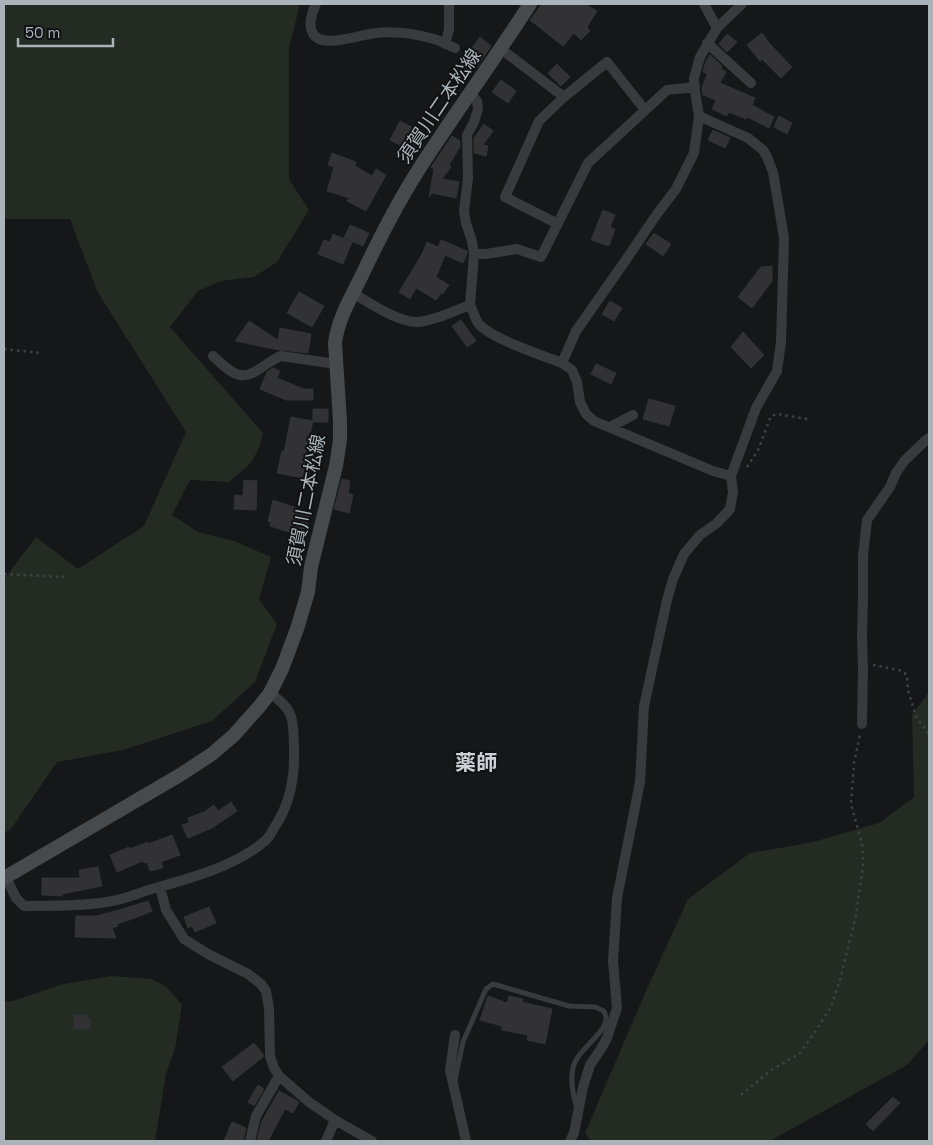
<svg xmlns="http://www.w3.org/2000/svg" width="933" height="1145" viewBox="0 0 933 1145" font-family="'Space Grotesk','Noto Sans JP',sans-serif">
<style>
.green{fill:#242b23}
.building{fill:#323234;stroke:#313234}
.lines{fill:none;stroke-linecap:round;stroke-linejoin:round}
.path{stroke:#3e4244;stroke-width:2.5;stroke-dasharray:2.5 4;stroke-linecap:butt}
.service{stroke:#383a3d;stroke-width:5}
.minor{stroke:#383a3d;stroke-width:10}
.secondary{stroke:#464a4d;stroke-width:14}
.labels{text-anchor:middle;dominant-baseline:central;stroke-width:4;stroke-linejoin:round;paint-order:stroke}
.street-label{font-size:19px;fill:#a9b3b8;stroke:#111213}
.quarter-label{font-size:21px;font-weight:bold;fill:#cad0d4;stroke:#111213}
</style>
<rect width="100%" height="100%" fill="#161718"/>
<path class="green" d="M4 4H300L289 48V179L309 210 277 262 254 277 221 281 198 291 170 327 263 433 259 448 251 463 229 482 190 480 172 515 198 532 234 541 271 557 259 599 277 624 255 682 212 721 123 750 57 762 11 829 4 833V579L36 537 78 569 144 526 186 432 97 291 70 219H4Z
M929 692V1040L907 1065 770 1141H591L585 1133 646 991 688 899 750 853 813 842 879 823 914 797 912 715Z
M112 976 151 979 167 987 182 1005 175 1049 166 1074 155 1141H4V1002L13 1001 63 984Z"/>
<path class="building" d="M542 4H585L597 11 587 27 590 31 581 40 574 33 563 46 530 20Z
M762 33 770 44 792 67 781 78 762 59 760 61 747 45Z
M727 34 737 42 727 52 719 44Z
M480 37 491 46 477 67 474 65 462 82 452 74Z
M710 55 722 66 721 69 726 72 720 83 755 98 752 105 774 117 769 128 747 117 746 119 729 112 727 116 712 109 716 100 703 95 702 88 707 74 703 72 706 61Z
M557 64 570 77 561 86 548 73Z
M501 80 516 91 508 103 492 92Z
M779 116 792 123 787 134 774 127Z
M400 121 423 133 413 152 390 140Z
M484 124 493 131 483 145 488 146 486 156 474 153V138Z
M713 130 730 138 725 148 708 140Z
M452 136 460 141V147L449 165 451 167 442 179 459 182 456 198 432 193 429 197 434 169 431 167Z
M332 153 356 162 355 166 372 176 376 169 386 175 366 211 347 201 349 198 327 191 334 167 328 165Z
M603 210 615 215 610 227 615 229 609 246 591 240Z
M350 225 369 233 363 246 344 238Z
M654 233 671 244 663 256 646 244Z
M333 234 352 242 343 264 318 254 324 240 330 242Z
M441 240 467 251V253L463 263 445 255 436 277 449 285 443 294 441 293 436 300 416 288 410 299 399 292 422 254 427 242 438 247Z
M772 266V281L752 308 738 297 761 267Z
M299 292 324 306 312 327 287 313Z
M610 301 622 308 614 321 602 314Z
M461 320 476 341 467 347 452 326Z
M249 321 278 340 280 328 311 334 308 353 279 350 235 341Z
M743 332 764 355 751 368 731 347Z
M596 364 616 373 611 384 591 374Z
M273 368 280 371 277 378 304 389H313V400H286L260 389 267 372Z
M649 399 675 406 669 426 643 419Z
M313 409H328V422H313Z
M291 417 313 421 305 456 312 458 308 479 277 473 282 451 284 452Z
M342 479 350 481 348 493 353 495 349 513 334 509Z
M244 480 257 481 256 510 234 509 235 495 243 496Z
M273 500 311 513 304 533 296 530 295 534 270 526 271 522 268 521Z
M231 802 237 811 212 828 188 838 182 825 189 823 188 818 204 812 214 805 218 811Z
M172 835 180 855 161 862 163 868 150 871 147 862 144 863 143 861 117 872 110 855 129 847 130 849 148 842V844Z
M98 867 102 886 62 894V896L42 895V878H80L79 870Z
M148 901 152 911 135 918 117 924 118 926 112 928 116 938 75 937 76 916H96L119 910Z
M209 907 216 923 195 932 192 926 188 928 184 917Z
M488 996 507 1003 509 996 523 999 522 1002 552 1009 545 1044 527 1040 528 1035 502 1030V1026L480 1020Z
M74 1015H87V1018H90V1029H74Z
M254 1043 263 1054V1057L233 1081 222 1067Z
M258 1085 264 1089 254 1106 248 1102Z
M279 1091 299 1102 293 1113 285 1109 268 1141 257 1139 262 1121Z
M893 1097 900 1103 873 1131 866 1124Z
M232 1122 246 1128 243 1141H224Z"/>
<g class="lines">
<path class="path" d="M4 349 41 353
M747 467 758 450 771 416 777 414 807 419
M4 574 64 577
M873 665 903 671 907 676 908 690 916 717 929 734
M741 1095 770 1071 800 1053 815 1032 831 1007 840 980 856 915 863 866V848L851 804 854 763 860 735"/>
<path class="service" d="M455 1080 463 1042 486 989 493 984 569 1006 595 1007 604 1011C605 1014 606 1016 606 1019 605 1035 577 1049 573 1068 570 1081 573 1095 577 1108"/>
<path class="minor" d="M316 4C312 12 306 29 316 37 328 47 362 34 376 33 395 31 416 34 434 39 441 41 448 45 455 48
M704 4 717 28
M707 43 751 83
M445 44 449 30V4
M501 49 564 97
M558 224 505 197 539 121 564 97 607 62 645 110
M474 254H486L517 249 541 257 588 163 667 90 695 87
M353 293C370 303 397 322 417 322 434 321 454 311 470 305 473 311 475 318 478 323 491 339 542 355 562 363L576 331 621 267 657 214 676 189 694 153 699 116 695 91 694 78 700 57 717 28 742 4
M470 305 474 254 472 241 466 223 464 211 468 178 467 135 474 122 478 109 477 101 470 93
M213 356C222 364 236 380 250 374 261 370 270 360 281 356L336 364
M562 363 572 370 577 382 580 402 586 414 594 421 713 471 731 476 756 408 777 371 781 342 784 238 773 172 767 157 763 150 748 138 699 116
M610 427 633 415
M862 724 863 669 862 637 863 597V556L867 520 890 487 896 473 905 460 925 441 929 438
M6 877 16 898 24 906C53 905 83 907 112 901 125 899 138 893 152 889 188 879 237 866 266 840 269 837 272 832 274 828 287 809 293 786 294 763 294 752 295 724 290 714 286 705 278 699 270 693
M160 887 166 910 184 939 208 954 248 974 261 984 266 991 269 1008 270 1056 274 1068 279 1076 309 1102 335 1120 372 1141
M455 1035 450 1070 466 1141
M250 1141 256 1116 279 1076
M326 1141 335 1120
M570 1141 574 1133 583 1087 590 1065 601 1049 607 1038 617 1008 613 961 617 898 640 782 644 706 667 600 673 579 684 554 700 535 717 523 730 509 733 492 731 476"/>
<path class="secondary" d="M4 878 180 775 212 754 234 735 259 707 270 693 282 669 297 629 308 592 311 567 336 466 340 440V421L335 343C338 318 352 296 363 273 380 237 398 202 419 169 455 113 494 60 530 4"/>
</g>
<g class="labels">
<g class="street-label">
<text transform="translate(439 106) rotate(-56)">須賀川二本松線</text>
<text transform="translate(306 500) rotate(-79)">須賀川二本松線</text>
</g>
<g class="quarter-label">
<text x="476" y="762">薬師</text>
</g>
</g>
<rect width="933" height="1145" fill="none" stroke="#a9b3b8" stroke-width="10"/>
<path d="M18 38v8h95v-8" fill="none" stroke="#a9b3b8" stroke-width="2.5"/>
<text x="25" y="38" font-size="15" fill="#a9b3b8" stroke="#111213" stroke-width="4" paint-order="stroke">50 m</text>
</svg>
